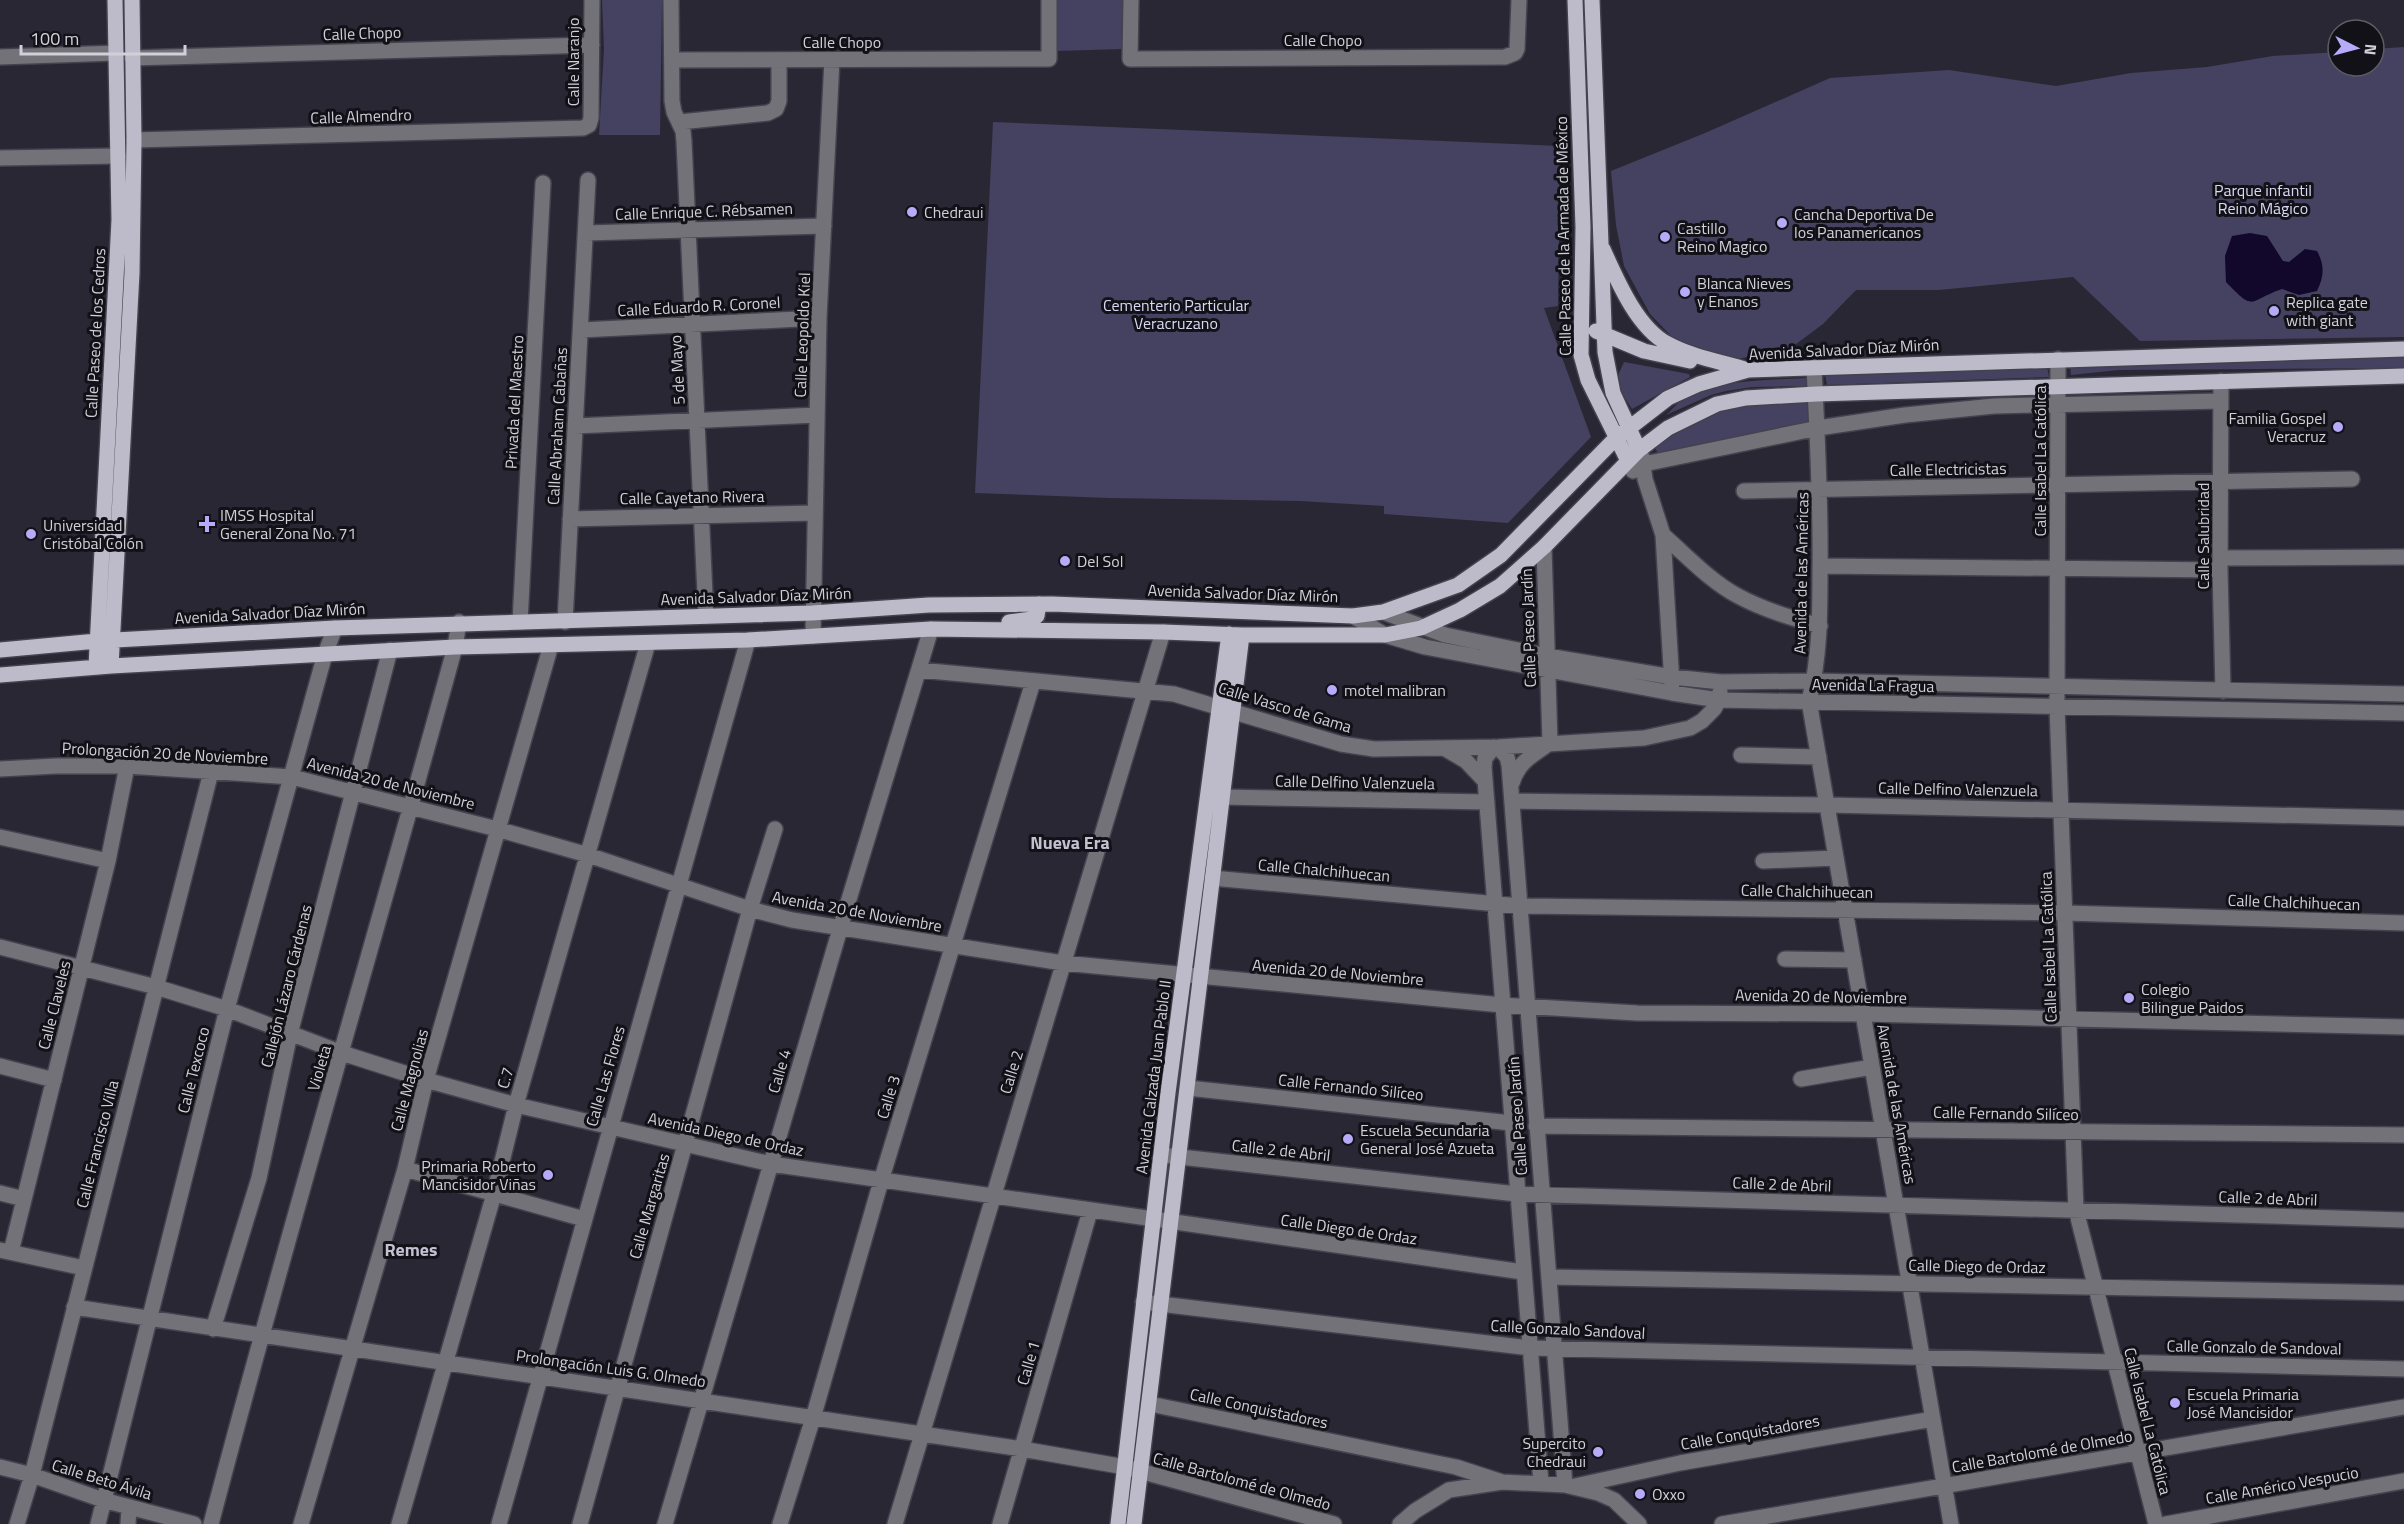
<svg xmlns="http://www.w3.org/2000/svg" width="2404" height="1524" viewBox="0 0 2404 1524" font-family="'Titillium Web',sans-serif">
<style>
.green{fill:#454161}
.water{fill:#11082b}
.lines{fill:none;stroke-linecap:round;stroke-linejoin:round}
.minor-casing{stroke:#44424e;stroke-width:18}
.major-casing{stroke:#44424e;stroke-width:18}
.minor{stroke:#737279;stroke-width:15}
.major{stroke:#bdbbc9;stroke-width:15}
.poi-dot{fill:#b6abf8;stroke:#121117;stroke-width:2}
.labels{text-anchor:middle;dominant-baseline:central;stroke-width:6;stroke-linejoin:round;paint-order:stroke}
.street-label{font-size:16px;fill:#d1d0d9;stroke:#121117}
.park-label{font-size:16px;fill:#dbd8f4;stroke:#121117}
.poi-label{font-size:16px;fill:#d1d0d9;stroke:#121117;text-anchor:start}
.neighbourhood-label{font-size:18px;font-weight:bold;fill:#c3c1d1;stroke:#121117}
</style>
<rect width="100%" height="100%" fill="#292734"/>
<path class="green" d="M602 0H662L660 135H599L604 49Z
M1058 0H1124L1123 49 1056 51Z
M2404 47V337L2140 341 2073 277 1939 290H1856L1823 324 1788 350 1725 361 1677 342 1650 314 1624 266 1616 225 1611 171 1705 133 1830 78 1949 70 2056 86 2131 73 2207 67 2273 56 2338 52V66H2374V49Z
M993 122 1560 146 1558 306 1544 308 1591 437 1508 523 1384 514V506L1300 501 1109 498 975 493Z
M2404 352V368L2119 370 2071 375 2070 365Z
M1624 362 1689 374 1690 377 1632 409 1615 382Z
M2047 367 2049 377 1827 385 1825 374Z
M1806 378V386L1752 387 1726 391 1711 395 1666 415C1675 407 1683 396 1695 392 1728 380 1771 380 1806 378Z
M1790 399 1811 402 1813 423 1661 458 1654 446 1694 417 1751 401Z"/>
<path class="water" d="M2250 233 2267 236 2283 261 2289 262 2305 249 2317 251C2325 266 2324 276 2317 291L2299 295 2282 289C2247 301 2256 313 2226 282L2225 256 2232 236Z"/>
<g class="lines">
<g class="minor-casing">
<path id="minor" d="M671 0 672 101 674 112 683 131 684 141 706 616
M1131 0 1130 59 1505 57 1515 53 1517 49 1519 0
M0 57 116 53
M132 58 592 45
M672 60 1049 59V0
M680 122 768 113 776 109 779 101V60
M134 140 583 128 589 125 591 118 592 0
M0 158 118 156
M586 233 824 226
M581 330 819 318
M2058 359 2057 707 2076 1210 2156 1524
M1814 367C1817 434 1821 501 1820 569 1820 614 1820 657 1809 701L1951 1524
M2221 381 2220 570 2223 691
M575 426 817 415
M1642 457 1645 479 1663 535 1672 684
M1633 471 1644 464 1818 428 1905 415 1994 406 2221 401
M1744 491 2352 479
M570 519 814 513
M1663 535C1687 556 1710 581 1738 596 1764 610 1792 618 1820 626
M1544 547 1550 743
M2220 558 2404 557
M1820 566 2220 570
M1383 612 1445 635 1547 656 1672 677 1721 682 1814 681 2404 694
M1353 616 1385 635 1425 647 1672 693 1719 700 2404 713
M520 622 543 183
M565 622 588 180
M813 636 819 318 832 60
M919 670 1174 694 1341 744 1374 749 1498 747 1644 738 1690 728 1702 721 1714 709 1719 700 1720 692
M1494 747 1485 758 1484 767 1541 1483
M1498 747 1507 757 1509 765 1565 1485
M1444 748 1466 761 1485 781
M1741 755 1819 757
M0 769 56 766H127L292 777 497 829 588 855 750 909 792 920 1063 963 1502 1005 1637 1013 1863 1014 2404 1027
M1512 783C1518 763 1531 756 1547 745
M1222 797 1487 802
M1512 801 1827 805 2404 818
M0 837 108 861
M1763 861 1836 858
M1212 878 1520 906 2065 913 2404 923
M0 947 156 987 227 1009 342 1053 426 1080 516 1105 771 1164 1523 1272
M1785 959 1854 960
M0 1066 54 1080
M1801 1079 1872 1067
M1188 1088 1511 1123
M1536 1126 2404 1135
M1162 1155 1517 1194 2404 1220
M405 1169 584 1219
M0 1193 24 1199
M0 1250 84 1268
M11 1252 108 861 127 766
M1549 1277 2404 1293
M1143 1302 1530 1348 2404 1369
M74 1307 1022 1449 1125 1467 1334 1524
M213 1329 259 1178 290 1034 390 650
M1150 1404 1456 1467 1502 1482
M0 1467 32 1475 103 1500 194 1524
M1575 1486 1680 1463 1933 1419
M17 1524 32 1475 211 772
M98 1524 227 1009 325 654 335 628
M128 1524 129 1508
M211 1524C288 1230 375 939 455 647L459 622
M301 1524 405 1169 426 1080 551 645
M399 1524 494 1194 516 1105 648 643
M499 1524 748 640
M580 1524 750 909 775 829
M665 1524 840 929 931 629
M780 1524 813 1418 881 1181 1033 682
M895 1524 1163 632
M1000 1524 1090 1211
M1400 1524 1415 1511 1449 1490 1502 1482 1565 1485 1598 1493 1614 1500 1639 1524
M1722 1524 2404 1407
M2166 1524 2404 1481"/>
</g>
<g class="major-casing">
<path id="major" d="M1575 0 1583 227 1581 355 1588 380 1628 461
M1592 0 1605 352 1613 393 1639 450
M1603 249C1617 280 1637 328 1668 344 1692 357 1722 362 1748 370
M1596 331 1644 351 1690 361
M1009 622 1032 619 1037 616 1039 604
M0 650 97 641 335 628 812 613 929 605 1052 604 1353 616 1383 612 1458 585 1501 555 1615 439 1668 398 1699 384 1748 370 2404 349
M111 666 132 273 134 140 132 0
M96 667 119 220 115 0
M0 675 111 666 455 647 748 640 931 629 1163 632 1242 635H1385L1421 628 1460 610 1500 586 1544 547 1639 450 1668 428 1717 404 1746 398 1816 394 2404 376
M1118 1524 1168 1093 1229 634
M1134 1524 1242 635"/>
</g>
<use href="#minor" class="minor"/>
<use href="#major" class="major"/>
</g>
<g class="poi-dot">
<circle cx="912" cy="212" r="6"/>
<circle cx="1782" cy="223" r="6"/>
<circle cx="1665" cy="237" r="6"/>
<circle cx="1685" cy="292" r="6"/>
<circle cx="2274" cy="311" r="6"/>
<circle cx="2338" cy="427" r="6"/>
<path d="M204 515h6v6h6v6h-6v6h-6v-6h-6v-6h6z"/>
<circle cx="31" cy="534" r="6"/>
<circle cx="1065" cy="561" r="6"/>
<circle cx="1332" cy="690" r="6"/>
<circle cx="2129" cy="998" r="6"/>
<circle cx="1348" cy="1139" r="6"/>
<circle cx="548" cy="1175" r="6"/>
<circle cx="2175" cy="1403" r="6"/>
<circle cx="1598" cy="1452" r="6"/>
<circle cx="1640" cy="1494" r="6"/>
</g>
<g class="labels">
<g class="street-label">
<text transform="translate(362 33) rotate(-2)">Calle Chopo</text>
<text x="1323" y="40">Calle Chopo</text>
<text x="842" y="42">Calle Chopo</text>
<text transform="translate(573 62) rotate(-90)">Calle Naranjo</text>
<text transform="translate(361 116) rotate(-2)">Calle Almendro</text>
<text transform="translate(704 211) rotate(-2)">Calle Enrique C. Rébsamen</text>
<text transform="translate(1563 236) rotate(-91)">Calle Paseo de la Armada de México</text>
<text transform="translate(699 306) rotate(-3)">Calle Eduardo R. Coronel</text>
<text transform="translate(95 333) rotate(-87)">Calle Paseo de los Cedros</text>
<text transform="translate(802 335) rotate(-88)">Calle Leopoldo Kiel</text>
<text transform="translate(1844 349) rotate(-3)">Avenida Salvador Díaz Mirón</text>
<text transform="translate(677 370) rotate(-93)">5 de Mayo</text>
<text transform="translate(514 402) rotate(-87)">Privada del Maestro</text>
<text transform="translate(557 426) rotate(-87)">Calle Abraham Cabañas</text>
<text transform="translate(2040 461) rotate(-90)">Calle Isabel La Católica</text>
<text transform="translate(1948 469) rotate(-1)">Calle Electricistas</text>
<text transform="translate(692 497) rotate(-1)">Calle Cayetano Rivera</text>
<text transform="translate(2203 536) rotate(-90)">Calle Salubridad</text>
<text transform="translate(1801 573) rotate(-89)">Avenida de las Américas</text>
<text transform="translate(1243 593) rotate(2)">Avenida Salvador Díaz Mirón</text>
<text transform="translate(756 596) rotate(-2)">Avenida Salvador Díaz Mirón</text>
<text transform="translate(270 613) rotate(-3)">Avenida Salvador Díaz Mirón</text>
<text transform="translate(1528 628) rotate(-92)">Calle Paseo Jardín</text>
<text transform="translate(1873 685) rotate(1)">Avenida La Fragua</text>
<text transform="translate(1285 707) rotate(17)">Calle Vasco de Gama</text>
<text transform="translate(165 753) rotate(3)">Prolongación 20 de Noviembre</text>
<text transform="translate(1355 782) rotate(1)">Calle Delfino Valenzuela</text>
<text transform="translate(391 783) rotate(14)">Avenida 20 de Noviembre</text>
<text transform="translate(1958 789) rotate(1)">Calle Delfino Valenzuela</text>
<text transform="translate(1324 870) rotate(5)">Calle Chalchihuecan</text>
<text transform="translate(1807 891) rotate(1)">Calle Chalchihuecan</text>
<text transform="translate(2294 902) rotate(2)">Calle Chalchihuecan</text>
<text transform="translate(857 911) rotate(10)">Avenida 20 de Noviembre</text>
<text transform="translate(2048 947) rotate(-92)">Calle Isabel La Católica</text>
<text transform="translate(1338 972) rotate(5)">Avenida 20 de Noviembre</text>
<text transform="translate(286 986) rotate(-76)">Callejón Lázaro Cárdenas</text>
<text transform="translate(1821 996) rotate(1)">Avenida 20 de Noviembre</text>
<text transform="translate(54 1005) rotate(-76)">Calle Claveles</text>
<text transform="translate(319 1068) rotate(-74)">Violeta</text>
<text transform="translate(193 1070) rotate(-76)">Calle Texcoco</text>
<text transform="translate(779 1071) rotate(-74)">Calle 4</text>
<text transform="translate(1011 1072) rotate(-73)">Calle 2</text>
<text transform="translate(605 1076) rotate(-74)">Calle Las Flores</text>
<text transform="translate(1153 1077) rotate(-83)">Avenida Calzada Juan Pablo II</text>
<text transform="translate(505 1078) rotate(-74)">C.7</text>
<text transform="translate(409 1080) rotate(-75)">Calle Magnolias</text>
<text transform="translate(1351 1087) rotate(6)">Calle Fernando Silíceo</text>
<text transform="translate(888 1097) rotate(-73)">Calle 3</text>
<text transform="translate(1897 1104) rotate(80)">Avenida de las Américas</text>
<text transform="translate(2006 1113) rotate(1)">Calle Fernando Silíceo</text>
<text transform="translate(1517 1116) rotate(-94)">Calle Paseo Jardín</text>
<text transform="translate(726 1134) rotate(12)">Avenida Diego de Ordaz</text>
<text transform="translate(97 1144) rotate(-76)">Calle Francisco Villa</text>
<text transform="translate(1281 1150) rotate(6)">Calle 2 de Abril</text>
<text transform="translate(1782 1184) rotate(2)">Calle 2 de Abril</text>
<text transform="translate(2268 1198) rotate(2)">Calle 2 de Abril</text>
<text transform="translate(649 1206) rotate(-74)">Calle Margaritas</text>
<text transform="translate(1349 1229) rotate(8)">Calle Diego de Ordaz</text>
<text transform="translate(1977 1266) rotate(1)">Calle Diego de Ordaz</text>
<text transform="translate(1568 1329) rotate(3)">Calle Gonzalo Sandoval</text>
<text transform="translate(2254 1347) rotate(1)">Calle Gonzalo de Sandoval</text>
<text transform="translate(1028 1363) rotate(-74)">Calle 1</text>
<text transform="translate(611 1368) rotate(8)">Prolongación Luis G. Olmedo</text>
<text transform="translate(1259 1408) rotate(12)">Calle Conquistadores</text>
<text transform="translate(2148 1421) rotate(76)">Calle Isabel La Católica</text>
<text transform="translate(1750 1432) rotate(-10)">Calle Conquistadores</text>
<text transform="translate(2042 1451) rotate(-10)">Calle Bartolomé de Olmedo</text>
<text transform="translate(102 1479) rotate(17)">Calle Beto Ávila</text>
<text transform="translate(1242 1481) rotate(15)">Calle Bartolomé de Olmedo</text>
<text transform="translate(2282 1485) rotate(-10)">Calle Américo Vespucio</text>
</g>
<g class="park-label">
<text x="2263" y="190">Parque infantil<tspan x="2263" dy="18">Reino Mágico</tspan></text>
<text x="1176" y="305">Cementerio Particular<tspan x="1176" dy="18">Veracruzano</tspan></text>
</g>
<g class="poi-label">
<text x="924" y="212">Chedraui</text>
<text x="1794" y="214">Cancha Deportiva De<tspan x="1794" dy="18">los Panamericanos</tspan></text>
<text x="1677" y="228">Castillo<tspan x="1677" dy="18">Reino Magico</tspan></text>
<text x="1697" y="283">Blanca Nieves<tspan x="1697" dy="18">y Enanos</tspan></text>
<text x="2286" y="302">Replica gate<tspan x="2286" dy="18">with giant</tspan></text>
<text x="2326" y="418" text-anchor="end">Familia Gospel<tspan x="2326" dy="18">Veracruz</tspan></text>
<text x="220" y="515">IMSS Hospital<tspan x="220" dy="18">General Zona No. 71</tspan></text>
<text x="43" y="525">Universidad<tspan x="43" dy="18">Cristóbal Colón</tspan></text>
<text x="1077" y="561">Del Sol</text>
<text x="1344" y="690">motel malibran</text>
<text x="2141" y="989">Colegio<tspan x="2141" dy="18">Bilingue Paidos</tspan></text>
<text x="1360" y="1130">Escuela Secundaria<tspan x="1360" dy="18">General José Azueta</tspan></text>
<text x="536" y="1166" text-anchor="end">Primaria Roberto<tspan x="536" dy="18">Mancisidor Viñas</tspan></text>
<text x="2187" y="1394">Escuela Primaria<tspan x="2187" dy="18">José Mancisidor</tspan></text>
<text x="1586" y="1443" text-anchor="end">Supercito<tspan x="1586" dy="18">Chedraui</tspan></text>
<text x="1652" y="1494">Oxxo</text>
</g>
<g class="neighbourhood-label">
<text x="1070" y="842">Nueva Era</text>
<text x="411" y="1249">Remes</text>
</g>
</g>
<g transform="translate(2356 48) rotate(96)"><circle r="28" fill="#121117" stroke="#5e5d65" stroke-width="1.5"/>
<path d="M0-4.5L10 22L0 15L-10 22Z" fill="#b6abf8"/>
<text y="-9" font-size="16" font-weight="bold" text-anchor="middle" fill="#d1d0d9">N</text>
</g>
<path d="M21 45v9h164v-9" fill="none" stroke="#d1d0d9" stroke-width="3"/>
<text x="30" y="45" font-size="18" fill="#d1d0d9" stroke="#121117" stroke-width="4.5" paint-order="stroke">100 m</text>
</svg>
